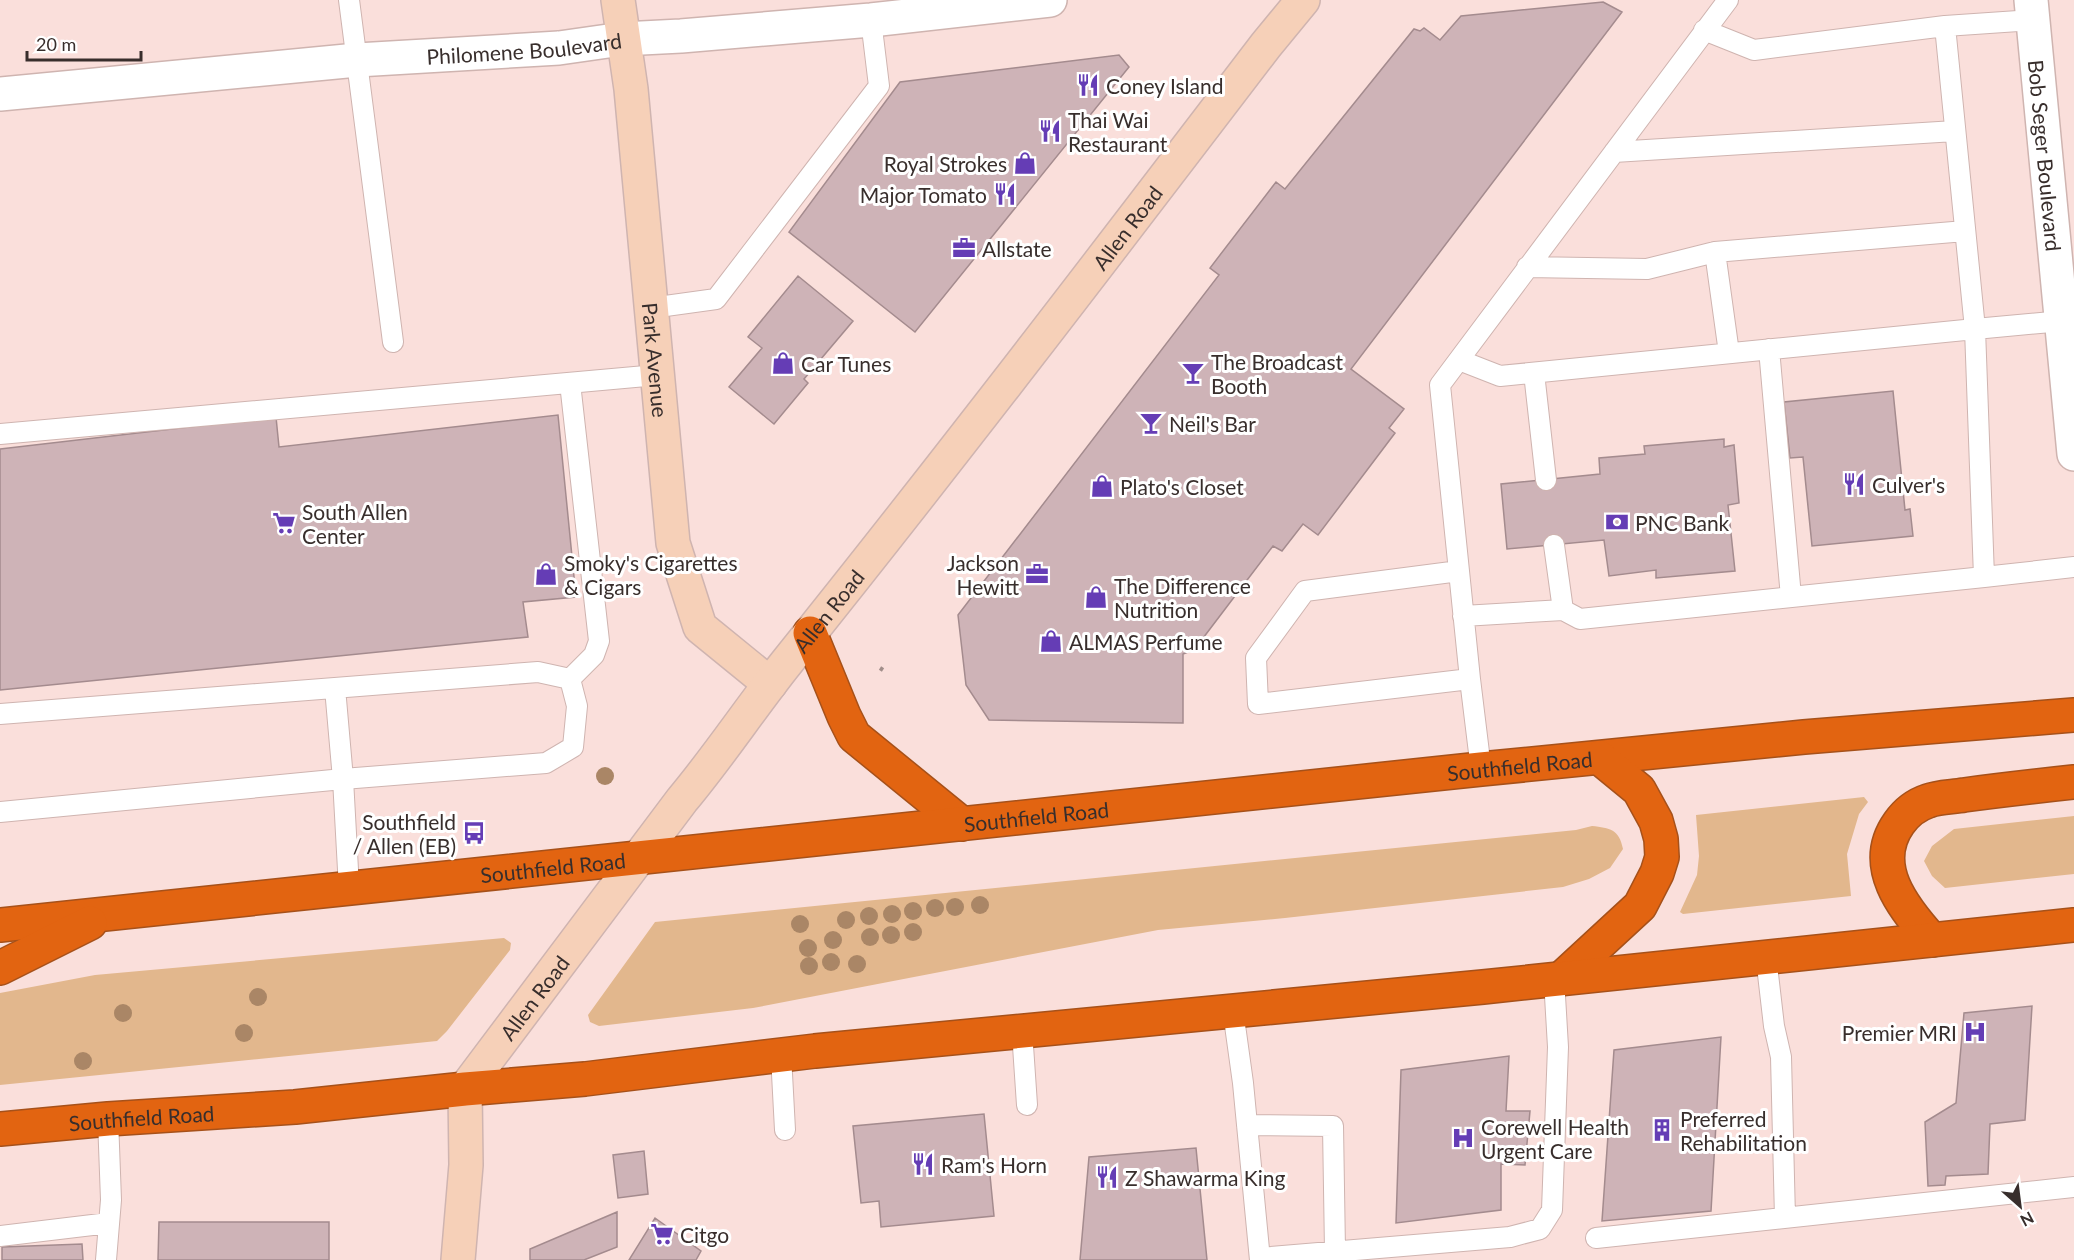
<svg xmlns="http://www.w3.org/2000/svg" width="2074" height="1260" viewBox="0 0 2074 1260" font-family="Lato,sans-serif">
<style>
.green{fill:#e2b78d}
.building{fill:#ceb3b7;stroke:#a48b8e;stroke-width:1.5}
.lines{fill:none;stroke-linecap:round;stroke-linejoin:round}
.lane-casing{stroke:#cfb4b0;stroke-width:22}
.street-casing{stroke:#cfb4b0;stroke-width:36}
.secondary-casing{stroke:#cfb4b0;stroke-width:36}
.highway-casing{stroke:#a6511a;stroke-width:36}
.path{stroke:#a18e8a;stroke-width:4;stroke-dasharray:4.5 3;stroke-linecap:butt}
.lane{stroke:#fff;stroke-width:20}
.street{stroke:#fff;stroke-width:33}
.secondary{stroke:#f6d0b8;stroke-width:33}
.highway{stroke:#e26411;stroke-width:33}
.tree{fill:#aa8666}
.labels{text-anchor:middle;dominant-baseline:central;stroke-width:6;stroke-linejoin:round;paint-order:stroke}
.street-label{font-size:21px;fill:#382e2c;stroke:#fff}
.poi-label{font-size:21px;fill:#382e2c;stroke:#fff;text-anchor:start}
</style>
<rect width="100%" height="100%" fill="#fadfdb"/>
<path class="green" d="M1864 797 1868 802 1859 814 1847 854 1851 896 1683 914 1680 912 1697 875 1699 856 1696 815Z
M2074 816V874L1945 888 1932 876 1924 861 1932 846 1954 829Z
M1592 826C1610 828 1619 829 1623 849L1610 868 1589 879 1563 887 1285 918 1158 930 753 1008 599 1026 590 1022 588 1015 655 922 1576 830Z
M504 938 511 943 510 950 447 1031 437 1041 0 1085V993L95 975Z"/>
<path class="building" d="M1603 2 1622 12 1351 369 1404 409 1389 428 1395 433 1318 535 1303 524 1282 551 1273 546 1197 646 1193 642 1195 648 1193 650 1183 654V723L989 720 966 685 958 615 1219 275 1210 268 1276 182 1285 189 1414 29 1420 31 1424 28 1440 40 1461 16Z
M1119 55 1129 67 915 332 789 232 900 82Z
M798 276 853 321 804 379 808 383 774 424 729 387 762 348 748 337Z
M1893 391 1905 510 1910 509 1913 536 1812 546 1803 457 1790 458 1784 402Z
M558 415 576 597 523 602 528 637 0 690V449L276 417 279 447Z
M1724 439V447L1734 445 1739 503 1728 505 1735 571 1656 578V570L1609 576 1604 540 1507 549 1501 484 1600 474 1599 458 1645 454 1644 446Z
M2032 1006 2025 1120 1990 1124 1988 1174 1946 1176 1945 1185 1928 1186 1925 1122 1956 1103 1964 1013Z
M1721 1037 1711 1211 1602 1221 1614 1050Z
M1509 1056 1506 1111H1530L1525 1165 1501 1164V1210L1396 1223 1401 1070Z
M984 1114 994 1216 881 1227 879 1201 861 1203 853 1126Z
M1196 1148 1207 1260H1080L1089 1157Z
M644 1151 648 1194 618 1198 613 1155Z
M617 1212V1247L584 1260H530V1249Z
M655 1218 701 1251 696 1260H629Z
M159 1222H329V1260H158Z
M82 1244 83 1260H2V1247Z"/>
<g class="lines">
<g class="lane-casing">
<path id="lane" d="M349 0 393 342
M1945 26 2033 20
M1704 30 1754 50 1945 26 1975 329 2062 321
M1614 152 1955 131
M1715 252 1729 353
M1527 267 1647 269 1715 252 1965 231
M651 308 716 299 879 86 871 20
M1769 349 1791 597
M1459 360 1500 376 1975 329 1984 577 1580 619 1563 610 1463 616
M1534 373 1546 480
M0 434 657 375
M1554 545 1563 610
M1459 571 1305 591 1256 658 1258 704 1470 679
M1984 577 2074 567
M570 679 594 655 599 641 570 383
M335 688 343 779 349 888
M0 714 538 672 570 679 577 706 573 747 546 763 343 779 0 812
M1481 769 1470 679 1440 385 1728 0
M1766 957 1774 1026 1781 1057 1785 1218
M1233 1011 1243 1083 1260 1260
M1022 1031 1027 1105
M781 1055 785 1130
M1247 1125 1333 1126 1335 1251
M0 1236 109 1223
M1596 1238 2074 1187
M1260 1258 1510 1237 1540 1229 1552 1210 1558 1047 1554 979
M106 1260 111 1200 108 1119"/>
</g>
<g class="street-casing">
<g id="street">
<path id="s1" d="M2031 0 2074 454"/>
<path id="s2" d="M0 94 357 60 559 48 622 39 681 36 871 20 1050 0"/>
</g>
</g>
<g class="secondary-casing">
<g id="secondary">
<path id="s3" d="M618 0 631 89 673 543 700 627 770 684"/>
<path id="s4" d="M458 1260 466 1165 465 1089 682 800C719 756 751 707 787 662 950 459 1108 252 1266 45L1303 0"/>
</g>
</g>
<g class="highway-casing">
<g id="highway">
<path d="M810 633 844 716 854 736 962 824"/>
<path id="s5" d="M0 925 1481 769 1804 737 2074 715"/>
<path d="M1932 940C1903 908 1869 865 1899 823 1906 813 1916 805 1928 801 1938 797 1953 797 1964 795 2001 790 2037 786 2074 782"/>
<path d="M0 968 90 923"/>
<path d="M1562 978 1640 906 1657 873 1662 857 1661 839 1656 821 1639 790 1600 758"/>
<path id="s6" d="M0 1129 108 1119 295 1107 465 1089 585 1079 815 1051 1483 987 2074 925"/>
</g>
</g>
<path class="path" d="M880 668 883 670"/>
<use href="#lane" class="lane"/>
<use href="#street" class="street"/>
<use href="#secondary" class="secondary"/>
<use href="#highway" class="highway"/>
</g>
<g class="tree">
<circle cx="605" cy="776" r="9"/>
<circle cx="980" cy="905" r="9"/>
<circle cx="955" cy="907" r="9"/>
<circle cx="935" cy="908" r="9"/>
<circle cx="913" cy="911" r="9"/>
<circle cx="892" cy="914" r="9"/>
<circle cx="869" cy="916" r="9"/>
<circle cx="846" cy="920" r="9"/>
<circle cx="800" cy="924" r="9"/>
<circle cx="913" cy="932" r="9"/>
<circle cx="891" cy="935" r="9"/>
<circle cx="870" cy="937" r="9"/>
<circle cx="833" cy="940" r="9"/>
<circle cx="808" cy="948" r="9"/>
<circle cx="831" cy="962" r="9"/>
<circle cx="857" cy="964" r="9"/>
<circle cx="809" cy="966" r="9"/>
<circle cx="258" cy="997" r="9"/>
<circle cx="123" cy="1013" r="9"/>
<circle cx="244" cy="1033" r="9"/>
<circle cx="83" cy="1061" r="9"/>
</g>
<defs>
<g id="restaurant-bare" transform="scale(1.8)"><path d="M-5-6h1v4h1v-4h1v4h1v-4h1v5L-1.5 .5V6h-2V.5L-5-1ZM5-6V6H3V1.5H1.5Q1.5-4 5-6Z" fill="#653db5" stroke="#fff" stroke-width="2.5" paint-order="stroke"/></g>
<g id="shop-bare" transform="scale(1.8)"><path d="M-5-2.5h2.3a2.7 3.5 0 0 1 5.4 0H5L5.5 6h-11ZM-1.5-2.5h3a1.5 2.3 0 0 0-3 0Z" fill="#653db5" stroke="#fff" stroke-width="2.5" paint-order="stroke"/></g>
<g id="office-bare" transform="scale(1.8)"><path d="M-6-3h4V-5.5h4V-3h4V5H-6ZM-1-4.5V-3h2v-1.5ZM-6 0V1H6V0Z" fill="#653db5" stroke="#fff" stroke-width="2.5" paint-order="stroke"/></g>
<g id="bar-bare" transform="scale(1.8)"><path d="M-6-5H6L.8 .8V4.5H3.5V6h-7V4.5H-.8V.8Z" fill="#653db5" stroke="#fff" stroke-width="2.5" paint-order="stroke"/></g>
<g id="bank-bare" transform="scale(1.8)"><path d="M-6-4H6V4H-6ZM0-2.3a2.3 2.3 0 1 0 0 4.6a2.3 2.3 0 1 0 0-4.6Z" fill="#653db5" stroke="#fff" stroke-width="2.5" paint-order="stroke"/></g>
<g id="supermarket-bare" transform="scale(1.8)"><path d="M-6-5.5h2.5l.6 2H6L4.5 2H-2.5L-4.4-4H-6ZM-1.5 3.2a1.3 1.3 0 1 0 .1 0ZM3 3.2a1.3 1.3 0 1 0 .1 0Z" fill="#653db5" stroke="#fff" stroke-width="2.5" paint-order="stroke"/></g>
<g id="bus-bare" transform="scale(1.8)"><path d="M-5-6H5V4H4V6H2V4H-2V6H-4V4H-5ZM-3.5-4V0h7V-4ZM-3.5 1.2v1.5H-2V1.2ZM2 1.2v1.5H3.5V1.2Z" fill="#653db5" stroke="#fff" stroke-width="2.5" paint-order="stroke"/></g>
<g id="hospital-bare" transform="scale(1.8)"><path d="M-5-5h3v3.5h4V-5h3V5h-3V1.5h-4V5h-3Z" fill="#653db5" stroke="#fff" stroke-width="2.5" paint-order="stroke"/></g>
<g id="building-bare" transform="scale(1.8)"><path d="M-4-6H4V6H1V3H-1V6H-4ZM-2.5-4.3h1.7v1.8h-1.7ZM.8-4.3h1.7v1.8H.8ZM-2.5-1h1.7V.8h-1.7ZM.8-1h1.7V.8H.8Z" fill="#653db5" stroke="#fff" stroke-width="2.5" paint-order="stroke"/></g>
</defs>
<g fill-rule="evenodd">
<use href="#restaurant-bare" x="1088" y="85"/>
<use href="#restaurant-bare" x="1050" y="131"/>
<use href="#shop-bare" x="1025" y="163"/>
<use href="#restaurant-bare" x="1005" y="194"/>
<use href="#office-bare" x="964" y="248"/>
<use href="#shop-bare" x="783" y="363"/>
<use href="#bar-bare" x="1193" y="373"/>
<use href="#bar-bare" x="1151" y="423"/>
<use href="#restaurant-bare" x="1854" y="484"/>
<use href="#shop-bare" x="1102" y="486"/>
<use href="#bank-bare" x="1617" y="522"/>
<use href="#supermarket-bare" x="284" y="523"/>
<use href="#shop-bare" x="546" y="574"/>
<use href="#office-bare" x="1037" y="574"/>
<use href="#shop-bare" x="1096" y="597"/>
<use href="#shop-bare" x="1051" y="641"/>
<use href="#bus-bare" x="474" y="833"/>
<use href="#hospital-bare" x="1975" y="1032"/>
<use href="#building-bare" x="1662" y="1130"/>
<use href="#hospital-bare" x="1463" y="1138"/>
<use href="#restaurant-bare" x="923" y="1164"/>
<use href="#restaurant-bare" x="1107" y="1177"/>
<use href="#supermarket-bare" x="662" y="1234"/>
</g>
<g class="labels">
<g class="street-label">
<text stroke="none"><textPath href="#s2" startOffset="526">Philomene Boulevard</textPath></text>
<text stroke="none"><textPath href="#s1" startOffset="156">Bob Seger Boulevard</textPath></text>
<text stroke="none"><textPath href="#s4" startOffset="1258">Allen Road</textPath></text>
<text stroke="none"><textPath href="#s3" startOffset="362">Park Avenue</textPath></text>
<text stroke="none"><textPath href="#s4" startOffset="772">Allen Road</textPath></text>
<text stroke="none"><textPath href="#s5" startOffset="1528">Southfield Road</textPath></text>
<text stroke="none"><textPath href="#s5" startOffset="1042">Southfield Road</textPath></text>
<text stroke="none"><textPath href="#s5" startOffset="556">Southfield Road</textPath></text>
<text stroke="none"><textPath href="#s4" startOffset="286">Allen Road</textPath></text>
<text stroke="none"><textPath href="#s6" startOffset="142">Southfield Road</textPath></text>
</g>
<g class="poi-label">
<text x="1106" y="85">Coney Island</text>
<text x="1068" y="119">Thai Wai<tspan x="1068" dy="24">Restaurant</tspan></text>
<text x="1007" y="163" text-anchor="end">Royal Strokes</text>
<text x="987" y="194" text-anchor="end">Major Tomato</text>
<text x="982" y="248">Allstate</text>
<text x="1211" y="361">The Broadcast<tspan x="1211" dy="24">Booth</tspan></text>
<text x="801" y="363">Car Tunes</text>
<text x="1169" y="423">Neil's Bar</text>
<text x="1872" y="484">Culver's</text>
<text x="1120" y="486">Plato's Closet</text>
<text x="302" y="511">South Allen<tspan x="302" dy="24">Center</tspan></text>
<text x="1635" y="522">PNC Bank</text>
<text x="564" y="562">Smoky's Cigarettes<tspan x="564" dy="24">&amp; Cigars</tspan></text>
<text x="1019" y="562" text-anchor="end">Jackson<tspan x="1019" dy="24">Hewitt</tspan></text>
<text x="1114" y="585">The Difference<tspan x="1114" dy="24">Nutrition</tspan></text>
<text x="1069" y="641">ALMAS Perfume</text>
<text x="456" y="821" text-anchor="end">Southfield<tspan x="456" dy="24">/ Allen (EB)</tspan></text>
<text x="1957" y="1032" text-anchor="end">Premier MRI</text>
<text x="1680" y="1118">Preferred<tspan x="1680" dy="24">Rehabilitation</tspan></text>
<text x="1481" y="1126">Corewell Health<tspan x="1481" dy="24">Urgent Care</tspan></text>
<text x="941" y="1164">Ram's Horn</text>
<text x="1125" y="1177">Z Shawarma King</text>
<text x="680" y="1234">Citgo</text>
</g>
</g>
<g transform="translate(2020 1206) rotate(152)" stroke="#ffffff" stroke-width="4.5" paint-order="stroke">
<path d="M0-4.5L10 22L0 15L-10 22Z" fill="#382e2c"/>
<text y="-9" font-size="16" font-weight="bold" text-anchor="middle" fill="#382e2c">N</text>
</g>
<path d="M27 51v9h114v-9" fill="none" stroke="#382e2c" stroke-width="3"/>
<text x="36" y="51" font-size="18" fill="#382e2c" stroke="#ffffff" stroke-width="4.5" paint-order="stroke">20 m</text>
</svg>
